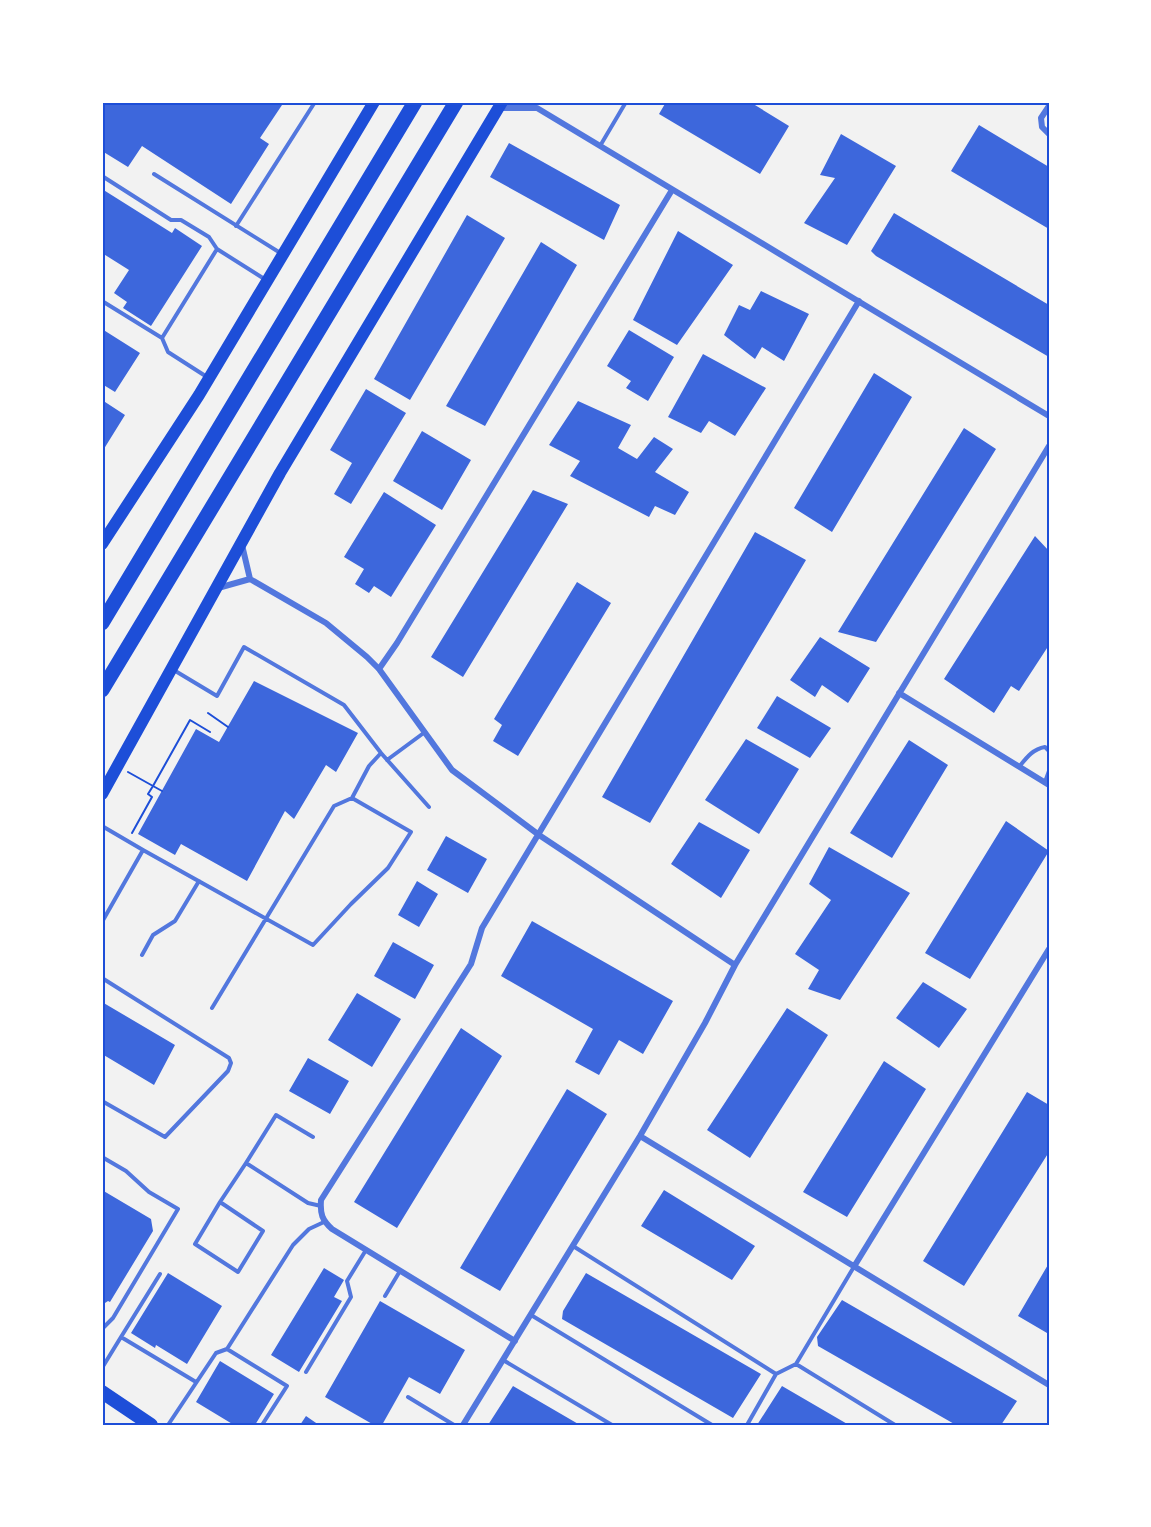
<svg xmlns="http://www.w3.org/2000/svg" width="1151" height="1527" viewBox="0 0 1151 1527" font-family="'Noto Sans',sans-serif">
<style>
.building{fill:#3d67dc}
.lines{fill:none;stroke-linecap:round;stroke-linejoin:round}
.path{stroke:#1d4ed8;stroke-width:2}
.service{stroke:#5277de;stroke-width:4}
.minor{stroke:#5277de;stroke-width:6}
.secondary{stroke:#1d4ed8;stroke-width:12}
.primary{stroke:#1d4ed8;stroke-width:14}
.motorway{stroke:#1d4ed8;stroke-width:15}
.neatline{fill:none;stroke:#1d4ed8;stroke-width:2}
</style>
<rect width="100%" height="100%" fill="#f2f2f2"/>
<path class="building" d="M102 102H284L260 138 269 144 231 204 142 146 128 167 102 151Z
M666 102H750L789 126 760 174 659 114Z
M979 125 1049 167V229L951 171Z
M841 134 896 166 847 245 804 223 835 178 820 175Z
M509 143 620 205 604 240 490 177Z
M102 189 172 233 175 228 202 246 151 326 123 308 127 302 114 293 129 270 102 253Z
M894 213 1049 305V357L876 256 871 251Z
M467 215 505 238 410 400 374 379Z
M678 231 733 265 677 345 633 320Z
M541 242 577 265 485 426 446 406Z
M761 291 809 314 784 361 762 347 755 359 724 335 739 305 750 310Z
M102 329 140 353 115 392 102 384Z
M629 330 674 357 648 401 626 388 631 381 607 366Z
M703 354 766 388 735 436 709 421 701 433 668 417Z
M874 373 912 397 832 532 794 508Z
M366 389 406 413 351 504 334 494 352 463 330 450Z
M102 400 125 415 102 452Z
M578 401 631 425 618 448 637 459 654 437 673 449 655 472 689 492 675 515 655 506 649 517 570 476 580 461 549 445Z
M964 428 996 449 876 642 838 632Z
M422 431 471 460 442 510 393 481Z
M533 490 568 504 463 677 431 657Z
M384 492 436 525 391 597 374 586 369 593 355 584 364 569 344 557Z
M755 532 806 560 650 823 602 797Z
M1035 536 1049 551V645L1019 691 1011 686 994 713 944 679Z
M577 582 611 603 518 756 493 741 502 725 494 719Z
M820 637 870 668 848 703 822 685 815 697 790 680Z
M254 681 358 733 336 772 326 765 294 819 285 811 247 881 181 844 175 855 138 834 196 729 219 742Z
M777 696 831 728 810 758 757 728Z
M746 739 799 769 759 834 705 800Z
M909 740 948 765 892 858 850 833Z
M1006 821 1049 851 970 979 925 953Z
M699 822 750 850 721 898 671 864Z
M446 836 487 859 468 893 427 870Z
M829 847 910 893 840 1000 808 989 819 970 795 954 831 900 809 884Z
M417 881 438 894 419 927 398 915Z
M532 921 673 1001 643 1054 619 1040 599 1075 575 1062 593 1029 501 976Z
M393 942 434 965 415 999 374 976Z
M923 982 967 1009 939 1048 896 1018Z
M357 993 401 1019 372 1067 328 1040Z
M102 1002 175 1045 154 1085 102 1054Z
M787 1008 828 1035 750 1158 707 1130Z
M461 1028 502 1056 397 1228 354 1202Z
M308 1058 349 1081 330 1114 289 1091Z
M884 1061 926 1089 847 1217 803 1192Z
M567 1089 607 1114 500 1291 460 1268Z
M1027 1092 1049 1105V1152L964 1286 923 1261Z
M102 1190 151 1219 153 1231 110 1302 108 1301 102 1305Z
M664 1190 755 1246 732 1280 641 1226Z
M1049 1263V1329L1047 1333 1018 1316Z
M324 1268 344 1280 334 1297 342 1301 299 1372 271 1355Z
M168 1273 222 1306 187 1364 156 1345 155 1348 131 1333Z
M586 1273 761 1374 733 1418 562 1319 563 1311Z
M842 1300 1017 1401 1001 1425H956L818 1346 817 1337Z
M380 1301 465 1350 440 1394 409 1377 382 1425H374L325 1397Z
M220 1361 274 1394 255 1425H234L196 1402Z
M513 1386 580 1425H488Z
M782 1386 849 1425H757Z
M306 1416 319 1425H300Z"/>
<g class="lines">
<path class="path" d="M208 713 228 727
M128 772 153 786 148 794 152 797 132 833
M162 791 153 786 190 720 210 732"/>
<path class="service" d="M600 146 626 102
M154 174 282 254
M102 176 171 220H181L209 237 217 249 266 280
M236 226 315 102
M102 301 162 338 168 352 207 377
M162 338 217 249
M172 669 217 696 244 647 344 705 381 753 429 807
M387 760 425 732
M1019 767C1027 757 1033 749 1045 747L1049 751
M1045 782 1049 771
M102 826 143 850 102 922
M143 850 313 945 351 904 388 868 411 832 352 798 369 766 381 753
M142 955 153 935 175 921 199 881
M102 978 229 1058 231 1063 228 1071 165 1137 102 1101
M212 1008 334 806 352 798
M102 1157 126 1171 149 1192 178 1209 113 1318 102 1329
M246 1163 276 1115 313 1137
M220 1202 263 1231 238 1272 195 1244Z
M220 1202 246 1163 308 1203 321 1206
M573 1246 776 1374 747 1425
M385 1296 400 1271
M531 1315 712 1425
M121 1337 160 1274
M227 1349 287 1386 262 1425
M503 1360 612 1425
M796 1364 895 1425
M102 1368 121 1337 196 1382
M306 1372 351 1297 347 1281 366 1250
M776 1374 796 1364 855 1265
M408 1397 454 1425
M168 1425 216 1353 227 1349 293 1245 309 1229 324 1222"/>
<path class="minor" d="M1049 106 1041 118 1042 127 1049 134
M499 108H537L1049 416
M242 545 250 579
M218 588 250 579 326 623 367 657 379 669 452 770 539 835 735 965
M379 669 397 643 672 190
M899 693 1049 785
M640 1136 1049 1385
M855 1265 1049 949
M515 1341 332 1229C322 1220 320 1214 321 1200L471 964 482 928 859 301
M463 1425 640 1136 705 1023 735 965 1049 446"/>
<path class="secondary" d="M102 544 199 395 374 102
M102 794 280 473 502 102"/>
<path class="primary" d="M102 1392 151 1425"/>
<path class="motorway" d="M102 623 415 102
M102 690 456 102"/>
</g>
<rect width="1151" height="1527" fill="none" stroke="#ffffff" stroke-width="207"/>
<rect x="104" y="104" width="944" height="1320" class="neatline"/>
</svg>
